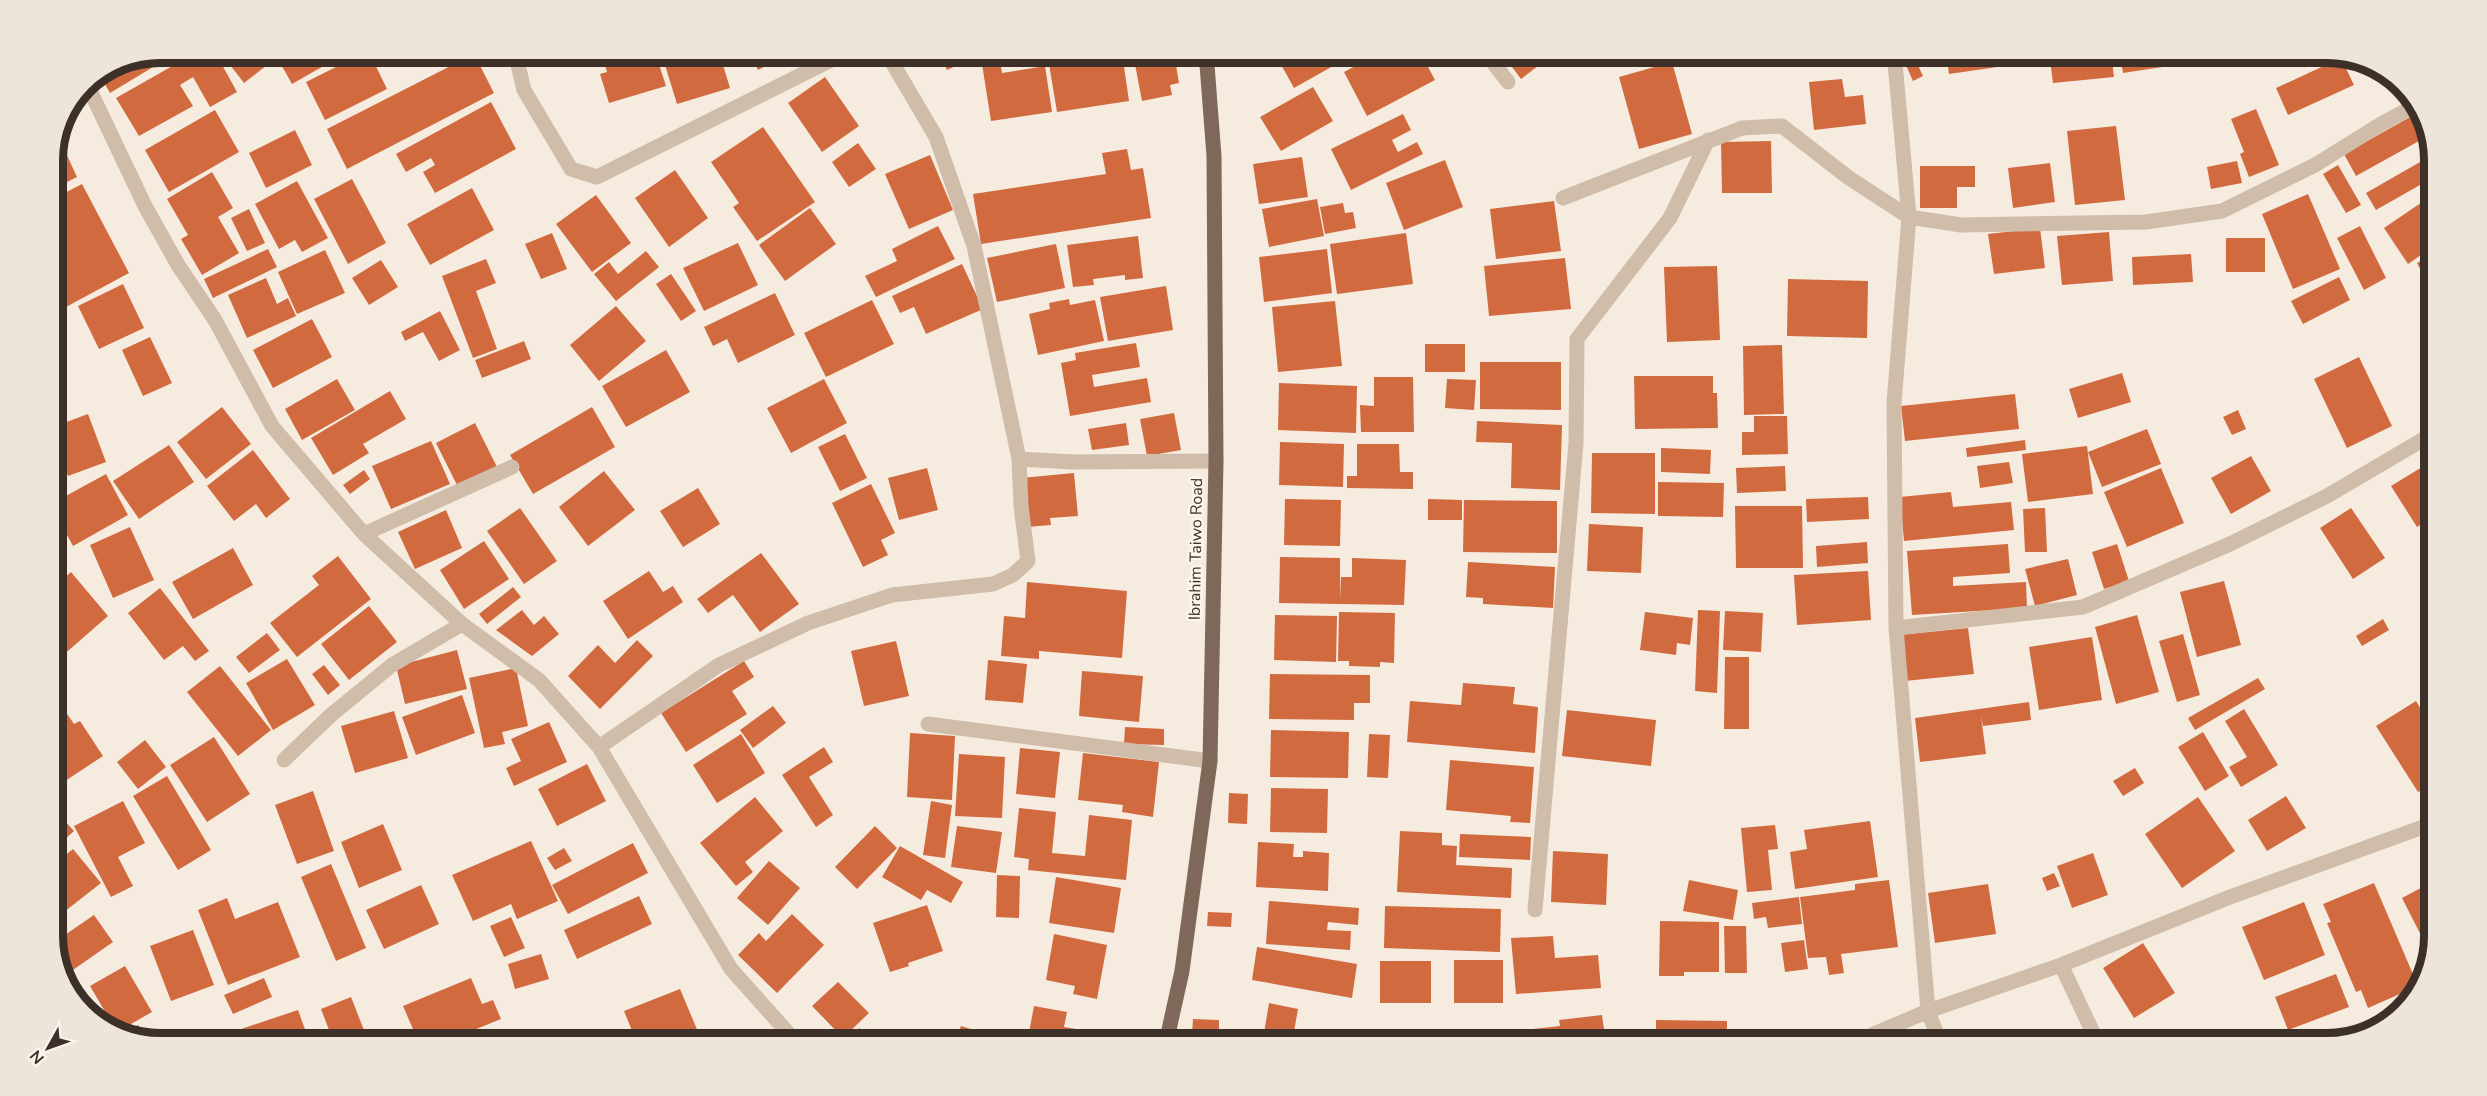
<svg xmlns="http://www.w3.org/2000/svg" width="2487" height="1096" viewBox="0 0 2487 1096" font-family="'Nunito Sans',sans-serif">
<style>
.building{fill:#d26a40}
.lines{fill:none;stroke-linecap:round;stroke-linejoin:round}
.minor{stroke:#cfbca9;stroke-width:15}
.major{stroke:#7f6759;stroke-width:15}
.labels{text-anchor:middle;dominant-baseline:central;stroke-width:5;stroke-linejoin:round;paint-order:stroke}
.street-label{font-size:16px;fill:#3c3029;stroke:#fcf5ec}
.rim{fill:none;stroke:#3c3029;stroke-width:8}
</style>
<rect width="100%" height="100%" fill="#f5ecdf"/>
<path class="building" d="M160 52H178L110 93 99 74 119 61Z
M197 52H215L237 92 210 107 193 77 180 85 193 106 139 136 116 98Z
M220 52H270L275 59 244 83Z
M274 52H348L292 84Z
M366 52H369L387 89 325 120 306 82Z
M527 52H569V53L531 64Z
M601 52H655L666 86 609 103 600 74 607 72Z
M661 52H719L730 88 677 104Z
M749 52H794L758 70Z
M938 52H973L975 57 947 70Z
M1077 52 1122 53 1129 101 1057 112 1049 64 1078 60Z
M1142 52 1174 53 1179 83 1170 85 1172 95 1142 101 1133 54Z
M1274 52H1337L1342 61 1294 88Z
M1381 52H1420L1435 80 1367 116 1344 72Z
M1501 52H1556L1521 79Z
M1758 52H1808V54L1759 57Z
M1946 52H2045L2046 60 1949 74Z
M2049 52H2111L2114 77 2053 83Z
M2143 52H2201L2202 61 2123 73 2120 56Z
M2302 52H2327L2328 53 2307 63Z
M474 54 494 93 347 169 327 129Z
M2341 58 2354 85 2288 115 2276 88Z
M1915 59 1923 76 1913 81 1905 63Z
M1000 61 1002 73 1045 66 1052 112 991 121 982 64Z
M1672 62 1692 134 1639 149 1619 77Z
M825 77 859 126 822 152 788 103Z
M1842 79 1845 97 1863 95 1866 124 1814 130 1809 82Z
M1313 87 1333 121 1281 151 1260 117Z
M491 102 516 149 435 193 423 172 435 165 431 158 406 172 396 154Z
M2256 109 2279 165 2249 177 2240 154 2244 152 2231 119Z
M215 110 239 152 169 192 145 150Z
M2419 112 2428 136 2356 176 2344 154Z
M1403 114 1411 130 1392 140 1398 152 1417 142 1423 154 1351 190 1331 149Z
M2116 126 2125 200 2075 205 2067 131Z
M763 127 815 202 757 241 733 207 739 203 711 162Z
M295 130 312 165 266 188 249 153Z
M60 140 77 177 53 189V153Z
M1771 141 1772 193H1722L1721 142Z
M858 143 876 169 849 187 832 162Z
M1127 149 1131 170 1143 168 1151 218 981 244 973 194 1106 174 1102 153Z
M2434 154V177L2376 210 2366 193Z
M930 155 953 210 909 229 885 174Z
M1302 157 1308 197 1259 204 1253 164Z
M1445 160 1463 207 1404 230 1386 183Z
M2237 161 2242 183 2211 189 2207 167Z
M2050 163 2055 202 2013 208 2008 168Z
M2338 165 2361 205 2346 213 2323 174Z
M1920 166H1975V187H1957V208H1920Z
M675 170 708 218 669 247 635 198Z
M212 172 233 208 218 217 239 253 202 275 181 239 188 235 167 199Z
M352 179 386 243 348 264 314 199Z
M297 181 328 238 302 252 295 240 279 249 255 204Z
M82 184 129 273 53 314V199Z
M472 188 494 230 430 265 407 224Z
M2308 194 2340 269 2293 289 2262 214Z
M2434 194V246L2408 264 2384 228Z
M596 195 631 243 592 272 556 224Z
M1317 199 1324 236 1269 247 1262 209Z
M1554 201 1561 251 1496 259 1490 209Z
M1343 203 1345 213 1353 212 1356 228 1325 234 1320 207Z
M810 208 836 244 785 281 759 245Z
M249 209 265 243 247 251 231 218Z
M938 226 955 259 876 297 865 276 897 261 892 249Z
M2360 226 2386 278 2364 290 2337 238Z
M2040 228 2045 268 1994 274 1988 234Z
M2109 232 2113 281 2062 285 2057 236Z
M552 233 567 269 541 279 525 244Z
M1406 233 1413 284 1337 294 1330 244Z
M1138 236 1143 278 1125 280V275L1093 279 1094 285 1073 287 1067 245Z
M2226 238H2265V272H2226Z
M738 243 758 285 704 311 683 268Z
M1056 244 1065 288 997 302 987 258Z
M268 249 277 267 213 298 204 279Z
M1327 249 1332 293 1264 302 1259 257Z
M325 250 345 293 297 314 278 272Z
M646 251 659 267 616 301 594 274 609 262 618 274Z
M2191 254 2193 282 2133 285 2132 257Z
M2434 254V294L2417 263Z
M1565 258 1571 309 1489 316 1484 266Z
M486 259 496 283 476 291 497 349 473 358 442 276Z
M381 260 398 287 369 305 352 278Z
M962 264 983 309 926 334 914 307 900 313 892 296Z
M1717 266 1720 340 1667 342 1664 267Z
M671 274 696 311 681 321 656 284Z
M2339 277 2350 300 2303 324 2291 301Z
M266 278 277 304 288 298 296 316 247 338 228 295Z
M1788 279 1868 281 1867 338 1787 336Z
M123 284 144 328 99 349 78 306Z
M1166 286 1173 330 1108 341 1100 297Z
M775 293 795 335 738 363 727 339 713 346 704 327Z
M1069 299 1070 305 1095 300 1104 341 1038 355 1029 314 1050 309 1049 303Z
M872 300 894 344 826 377 804 333Z
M1335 301 1342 366 1278 372 1272 307Z
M616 306 646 341 599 381 570 345Z
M440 311 460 350 439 361 423 332 405 341 401 332Z
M312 319 332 357 273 388 253 350Z
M150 337 172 383 143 396 122 350Z
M524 341 531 359 482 378 475 360Z
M1136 343 1140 367 1092 375 1094 387 1147 378 1151 402 1070 416 1061 363 1076 360 1075 353Z
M1425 344H1465V372H1425Z
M1782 345 1784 414 1744 415 1743 346Z
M666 350 690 392 626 427 602 386Z
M2359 357 2392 426 2347 448 2314 379Z
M1480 362H1561V410L1480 409Z
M2122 373 2131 402 2078 418 2069 389Z
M1634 376H1713V393H1717L1718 428 1635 429Z
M1374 377H1413L1414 432H1361L1360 405 1374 406Z
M337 379 355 410 302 440 285 409Z
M824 379 847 423 791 453 767 408Z
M1447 379 1476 380 1474 410 1445 408Z
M1279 383 1357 386 1356 433 1278 430Z
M390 391 406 419 363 444 369 453 333 475 311 438Z
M2015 394 2019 429 1905 441 1901 406Z
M222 407 251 444 206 479 177 442Z
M592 407 615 447 533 494 510 455Z
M2238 410 2246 429 2232 435 2223 417Z
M1174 413 1181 450 1147 456 1140 419Z
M88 414 106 462 68 476 53 434V427Z
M1754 416H1787L1788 454 1742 455V432H1754Z
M1477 421 1562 425 1560 490 1511 488 1512 443 1476 442Z
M475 423 497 467 458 487 436 443Z
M1126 423 1129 445 1092 450 1088 429Z
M2147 429 2161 464 2102 487 2088 452Z
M845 434 867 478 840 491 818 447Z
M2025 440 2026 450 1967 457 1966 448Z
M431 441 450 484 391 509 372 466Z
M1280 442 1344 444 1343 487 1279 485Z
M1357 444H1399L1400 472H1413V489L1347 488V476H1357Z
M169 445 194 482 139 519 113 481Z
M2087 446 2093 494 2028 502 2022 454Z
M1661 448 1711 450 1710 474 1661 472Z
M253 450 290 499 266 518 256 504 234 521 207 486Z
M1592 453H1655V514L1591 513Z
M2251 456 2271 491 2231 514 2211 478Z
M2009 462 2013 483 1980 488 1977 466Z
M2427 464 2434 475V516L2417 527 2391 486Z
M1785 466 1786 491 1737 493 1736 468Z
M927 468 938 510 899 520 888 478Z
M2161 468 2184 523 2127 547 2104 492Z
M364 470 370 479 350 494 343 485Z
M604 471 635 510 588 546 559 507Z
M1074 473 1078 516 1050 518 1051 525 1026 527 1021 478Z
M106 474 128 515 73 546 53 509V503Z
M1658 482 1724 483 1723 517 1658 516Z
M871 484 895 533 881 540 888 555 863 567 832 503Z
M698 488 720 524 683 547 660 511Z
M1951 492 1953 507 2011 502 2014 530 1904 541 1900 497Z
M1868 497 1869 519 1807 522 1806 499Z
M1285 499 1341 500 1340 546 1284 545Z
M1428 499 1462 500V520H1428Z
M1464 500 1557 501V553L1463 552Z
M1735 506H1802L1803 568H1736Z
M520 508 557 561 524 584 487 531Z
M2045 508 2047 552H2025L2023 509Z
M2351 508 2385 558 2353 579 2320 528Z
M446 510 462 548 415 569 398 532Z
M1589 524 1643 527 1641 573 1587 571Z
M130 527 154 580 113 598 90 545Z
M484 541 509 579 464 609 440 570Z
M1867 542 1868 563 1817 567 1816 546Z
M2008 544 2010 573 1953 577V586L2026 582 2027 608 1912 615 1907 551Z
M2117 544 2129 581 2104 589 2092 552Z
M233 548 253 585 193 619 172 582Z
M761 553 799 604 760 632 733 595 708 613 697 599Z
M338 556 371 599 297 657 270 623 319 585 312 576Z
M1280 557 1340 558V600L1341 577H1352V558L1406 560 1404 605 1279 603Z
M2068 559 2077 595 2035 606 2025 569Z
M1468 562 1555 567 1553 608 1483 604V598L1466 597Z
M649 571 663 592 673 586 683 602 628 639 603 601Z
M1868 571 1871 620 1797 625 1794 575Z
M71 572 108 616 53 664V588Z
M2224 581 2241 645 2197 657 2180 592Z
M1027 582 1127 591 1122 658 1039 651V659L1001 656 1004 616 1025 618Z
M513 587 521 597 487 624 479 614Z
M160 588 209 651 195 661 183 646 164 660 128 613Z
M369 606 397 642 349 680 321 644Z
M522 610 534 625 544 616 559 634 532 656 496 630Z
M1698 610 1720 611 1717 693 1695 691Z
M1725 611 1763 613 1761 652 1723 650Z
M1339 612 1395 613 1394 663 1380 662V667L1349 666V661H1338Z
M1645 612 1693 618 1690 645 1677 643 1676 655 1640 650Z
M1275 615 1337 616 1336 662 1274 660Z
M2137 615 2159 692 2116 704 2095 627Z
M2383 619 2389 630 2362 646 2356 636Z
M1968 628 1974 674 1905 681 1899 635Z
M267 633 280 650 249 673 236 657Z
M2183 634 2200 695 2177 702 2159 641Z
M2092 637 2102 700 2039 710 2029 647Z
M637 640 653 656 600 709 568 676 598 645 615 663Z
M896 641 909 696 864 706 851 651Z
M457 650 467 689 405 704 396 666Z
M1725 657H1749V729H1724Z
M287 659 315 705 273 730 246 683Z
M988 660 1027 664 1023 703 985 700Z
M744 661 754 677 732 691 747 714 686 752 661 713Z
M324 665 340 685 328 695 312 674Z
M220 666 271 730 238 756 187 692Z
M516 668 528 726 502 732 505 744 484 748 469 678Z
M1082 671 1143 676 1139 722 1079 716Z
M1270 674 1370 675V703H1354V720L1269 719Z
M2258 678 2265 689 2195 730 2188 718Z
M1463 683 1515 687 1513 704 1538 707 1535 753 1407 742 1410 701 1461 705Z
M53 693 74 724 80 721 103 756 53 789Z
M462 695 475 733 416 755 402 717Z
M2416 701 2434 731V782L2418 792 2376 726Z
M2029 702 2031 720 1983 726 1981 716 1986 754 1920 762 1915 718Z
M773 706 786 723 753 748 740 730Z
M2244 709 2278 765 2241 787 2229 767 2247 757 2225 721Z
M1567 710 1656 720 1651 766 1562 756Z
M394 711 408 758 355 773 341 726Z
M549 722 567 762 514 786 506 768 521 761 511 739Z
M1125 727 1164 729V745L1124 744Z
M1271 730 1349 732 1348 778 1270 777Z
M2203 732 2229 776 2205 791 2178 747Z
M910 733 955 736 952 800 907 797Z
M741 734 765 773 717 803 693 765Z
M1369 734 1390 735 1388 778 1367 777Z
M214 737 250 794 207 822 170 765Z
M145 740 166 767 138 789 117 762Z
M824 747 833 762 809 777 833 815 816 827 782 775Z
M1020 748 1060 752 1055 798 1016 794Z
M1083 753 1159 762 1153 817 1122 812 1123 805 1078 800Z
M959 754 1005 757 1002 818 955 816Z
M1450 760 1534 767 1530 823 1510 822 1511 816 1446 810Z
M587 764 606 801 557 826 538 789Z
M2135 768 2144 783 2123 796 2113 781Z
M167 776 211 850 178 870 133 796Z
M1271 788 1328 789 1327 833 1270 832Z
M313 791 334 851 297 864 275 805Z
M1229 793 1248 794 1247 824 1228 823Z
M2286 796 2306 828 2267 851 2248 820Z
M755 797 783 831 745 862 753 872 736 886 700 843Z
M2198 797 2235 851 2182 888 2145 834Z
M123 801 145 843 118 857 133 886 111 897 74 826Z
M931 801 952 805 945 858 923 855Z
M53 808 74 831 53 850Z
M1019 808 1056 812 1052 853 1085 856 1089 815 1132 820 1126 880 1028 870 1029 859 1014 857Z
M1870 821 1878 877 1795 889 1790 852 1807 849 1804 830Z
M383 824 402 870 359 888 341 842Z
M1775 825 1778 849 1768 850 1772 890 1747 892 1741 828Z
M875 826 897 848 857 889 835 867Z
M957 826 1002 832 996 873 951 867Z
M1400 831 1442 833V845L1457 846 1456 865 1512 868 1511 898 1397 892Z
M1460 834 1531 837 1530 860 1459 857Z
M531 841 558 901 517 919 511 904 473 921 452 875Z
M1258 842 1294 844 1293 857H1303V851L1329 853 1328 891 1256 887Z
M633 843 648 873 568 914 552 885Z
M900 846 963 882 951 903 927 890 921 900 882 877Z
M564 848 572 861 555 870 547 858Z
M73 849 101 883 55 919 53 916V865Z
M1553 851 1608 854 1606 905 1551 902Z
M2093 853 2108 895 2072 908 2057 866Z
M769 861 800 888 768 925 737 898Z
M331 864 366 948 336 961 301 877Z
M2054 873 2060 886 2047 891 2042 878Z
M997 875 1020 876 1019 918 996 917Z
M1056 877 1121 888 1114 933 1049 923Z
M1689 880 1738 890 1733 920 1683 911Z
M1889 880 1898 947 1841 954 1844 973 1829 975 1826 957 1808 958 1800 897 1855 890V884Z
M2434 881 2435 936 2431 955 2402 898Z
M2374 883 2418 986 2368 1008 2361 990 2356 992 2327 923 2331 922 2323 904Z
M1988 884 1996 934 1935 943 1928 893Z
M421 885 439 924 384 949 366 910Z
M639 896 652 924 577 959 564 930Z
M1799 897 1802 924 1768 928 1766 917 1754 919 1752 903Z
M227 898 235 919 278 902 300 957 228 985 198 910Z
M1269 901 1359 908 1358 925 1328 922 1327 930 1351 931 1350 950 1266 944Z
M2304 902 2325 955 2264 980 2242 927Z
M927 905 943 951 908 963 909 966 890 972 873 923Z
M1385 906 1501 909 1500 952 1384 948Z
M1208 912 1232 913 1231 927 1207 926Z
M792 914 824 945 777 993 738 955 759 933 766 941Z
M94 915 113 942 70 972 53 943Z
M511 917 525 948 504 957 490 926Z
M1660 921 1719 922V972H1684V976H1659Z
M1724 926H1746L1747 973H1725Z
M193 930 214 985 171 1001 150 946Z
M1054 934 1107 945 1097 999 1073 994 1075 986 1046 980Z
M1553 936 1555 958 1598 955 1601 988 1516 994 1511 938Z
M1804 940 1808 969 1785 972 1781 943Z
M2143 943 2175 993 2134 1018 2103 968Z
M1257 947 1357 964 1352 998 1252 980Z
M541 954 549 979 515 989 508 964Z
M1454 960H1503V1003H1454Z
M1380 961H1431V1003H1380Z
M125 966 152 1012 117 1032 90 986Z
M2336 974 2349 1007 2288 1030 2275 997Z
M264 978 272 997 233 1014 224 995Z
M471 978 482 1004 493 1000 501 1019 442 1043H419L403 1006Z
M838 982 869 1013 843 1038 812 1006Z
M680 989 699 1034 675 1043H637L624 1011Z
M80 993 87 1011 75 1001 73 996Z
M351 997 369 1043H334L321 1009Z
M1269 1003 1298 1009 1292 1043H1249L1251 1031 1264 1033Z
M1034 1006 1067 1012 1064 1027 1094 1032 1092 1043H1027Z
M298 1010 310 1043H240L235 1031Z
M1602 1015 1606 1043H1525L1523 1030 1560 1026 1559 1020Z
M1193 1019 1219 1020V1035L1192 1034Z
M1656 1020 1727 1021V1038H1715V1043H1656Z
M138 1025 149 1041 121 1036Z
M961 1026 994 1036 991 1043H955Z
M859 1028 882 1043H850Z
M1925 1029 1929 1043H1899L1897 1037Z"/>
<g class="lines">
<path class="minor" d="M515 52 524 90 571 169 597 177 847 52
M886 52 936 137 974 246 1019 459 1073 462 1216 461
M1485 52 1508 82
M1894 52 1909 217 1894 403 1896 628 1928 1011 1940 1043
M86 82 145 206 178 265 215 320 272 426 364 534 462 624 539 680 599 747 731 969 797 1043
M1563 198 1742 128 1782 126 1849 178 1909 217 1961 225 2146 222 2222 211 2315 165 2381 124 2416 105
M364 534 512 467
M1896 628 2083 607 2230 544 2327 496 2434 433
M928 724 1210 761
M599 747 719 665 808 623 892 595 993 584 1013 575 1028 561 1021 506 1019 459
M284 760 331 715 392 665 462 624
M1535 910 1576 443 1577 339 1670 218 1708 140
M2061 965 2098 1043
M1853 1043 1928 1011 2061 965 2230 897 2434 823"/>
<path class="major" d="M1166 1043 1182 971 1210 761 1216 461 1214 156 1206 52"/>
</g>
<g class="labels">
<g class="street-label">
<text transform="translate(1196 549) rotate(-89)">Ibrahim Taiwo Road</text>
</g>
</g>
<path d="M0 0H2487V1096H0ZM160 63H2327A97 97 0 0 1 2424 160V936A97 97 0 0 1 2327 1033H160A97 97 0 0 1 63 936V160A97 97 0 0 1 160 63Z" fill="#ede5dc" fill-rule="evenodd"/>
<path class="rim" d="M160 63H2327A97 97 0 0 1 2424 160V936A97 97 0 0 1 2327 1033H160A97 97 0 0 1 63 936V160A97 97 0 0 1 160 63Z"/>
<g transform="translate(48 1048) rotate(230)" stroke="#fcf5ec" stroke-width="4.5" paint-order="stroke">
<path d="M0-4.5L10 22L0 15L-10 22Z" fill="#3c3029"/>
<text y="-9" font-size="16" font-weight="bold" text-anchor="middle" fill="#3c3029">N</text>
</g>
</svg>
